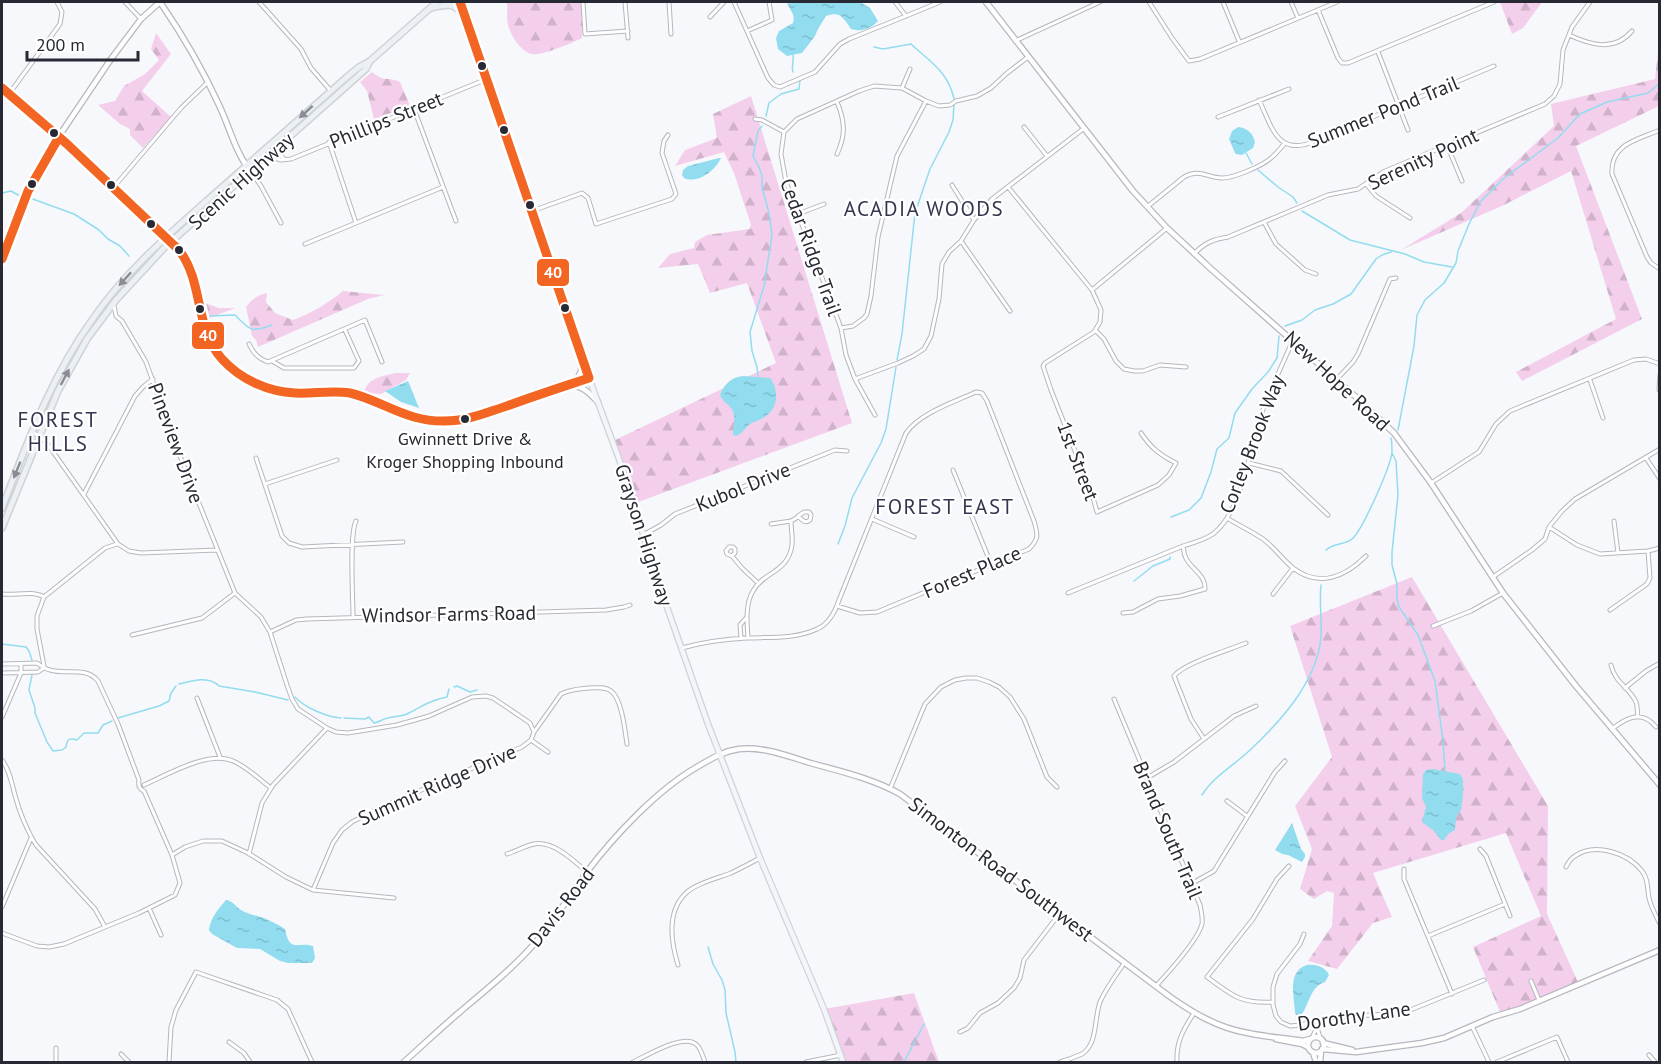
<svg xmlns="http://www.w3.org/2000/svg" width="1661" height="1064" viewBox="0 0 1661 1064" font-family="'PT Sans',sans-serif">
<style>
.grass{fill:url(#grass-dots)}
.forest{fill:url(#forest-firs)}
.water{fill:url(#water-ripples)}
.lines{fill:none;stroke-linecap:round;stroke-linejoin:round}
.stream{stroke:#92dcef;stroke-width:1.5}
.street-casing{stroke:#b6b7be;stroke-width:5}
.secondary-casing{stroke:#b6b7be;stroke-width:7}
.primary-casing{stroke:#d1d2d6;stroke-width:7}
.highway-casing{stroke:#d1d2d6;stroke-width:8}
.street{stroke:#fefeff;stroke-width:3}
.secondary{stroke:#fefeff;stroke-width:4.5}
.primary{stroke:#f2f5f9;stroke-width:4.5}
.highway{stroke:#eaf0f4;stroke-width:5}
.bus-1-casing{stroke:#fff;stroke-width:14}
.bus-1{stroke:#f26522;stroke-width:9}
.oneway{fill:#888c94}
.bus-dot{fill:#272934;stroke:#fff;stroke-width:2}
.labels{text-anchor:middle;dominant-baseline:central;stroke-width:4.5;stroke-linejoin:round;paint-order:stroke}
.bus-label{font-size:18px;fill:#272934;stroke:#fff}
.street-label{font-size:20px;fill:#272934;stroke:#fff}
.neighbourhood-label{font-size:21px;letter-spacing:1.5px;fill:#33364f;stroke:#fff}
.line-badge{stroke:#fff;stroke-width:2}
.badge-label{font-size:16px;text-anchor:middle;font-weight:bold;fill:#fff}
</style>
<defs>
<pattern id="grass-dots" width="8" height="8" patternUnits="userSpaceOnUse" patternTransform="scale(1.5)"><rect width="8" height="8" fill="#f4cfec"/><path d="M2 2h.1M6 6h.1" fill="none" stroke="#d1b2cb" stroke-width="1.8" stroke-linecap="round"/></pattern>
<pattern id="forest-firs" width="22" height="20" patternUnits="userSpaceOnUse" patternTransform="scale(1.5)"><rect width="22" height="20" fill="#f4cfec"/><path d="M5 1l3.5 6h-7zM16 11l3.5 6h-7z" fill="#d1b2cb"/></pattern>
<pattern id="water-ripples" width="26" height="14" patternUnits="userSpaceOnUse" patternTransform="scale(1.5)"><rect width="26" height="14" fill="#92dcef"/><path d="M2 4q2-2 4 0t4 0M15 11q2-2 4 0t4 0" fill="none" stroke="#7ebdce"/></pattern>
</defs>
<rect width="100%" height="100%" fill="#f7f8fc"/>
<path class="grass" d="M108 303 110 304 85 338 63 375 61 374 83 337Z"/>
<path class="forest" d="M507 2H581L582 21V38C572 43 542 56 532 54 521 52 511 36 508 25 506 18 508 9 507 2Z
M1500 2H1542L1523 28 1512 34Z
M156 33 171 54 142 91 171 117 143 148 130 135V129L120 124 98 105 115 101 124 86 145 74 159 60 151 49Z
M1659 43V106L1576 146 1642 319 1522 381 1516 372 1616 319 1571 171 1504 205 1401 250 1461 213 1554 126 1551 104 1655 79Z
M372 72C385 83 387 76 400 82L410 106 374 119 367 91 360 82Z
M751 96 852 423 633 504 613 441 776 363 747 283 710 293 698 264 658 268 670 254 694 248 695 242 707 235 750 229 751 225 734 173 724 152 675 166 685 150 717 138 713 114Z
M343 291 384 295 368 299 258 347 256 340 252 336 246 307C252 299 258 295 267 293L266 302 275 313 293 320C312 313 328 303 343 291Z
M205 303 219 308H235L207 319Z
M395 373H410L406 380 381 394 364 393C368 377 381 377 395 373Z
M1412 577 1548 806 1547 914 1578 982 1515 1008 1500 1012 1473 947 1541 916 1506 833 1373 873 1392 917 1373 923 1337 969 1308 961 1332 926 1334 893 1327 891 1314 899 1300 889 1312 849 1295 806 1332 757 1290 626Z
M914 993 939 1062H844L824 1009Z"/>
<path class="water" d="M787 2H860L870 8 878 21C871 29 861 32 851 29 843 18 841 11 826 16L818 29 815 36 802 53 787 56 778 49 776 38 779 31 793 23C796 14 789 10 787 2Z
M1238 127C1247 128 1253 133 1255 142L1253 148 1242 155 1236 154 1235 153 1229 139 1232 131Z
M719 158H721C715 171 698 184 684 178L682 175 683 170 688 166Z
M743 376 770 378C780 391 778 410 763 418 759 421 754 421 750 424 745 428 742 434 736 436L733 435C733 426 737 416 731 408 727 403 723 402 720 395 724 384 732 377 743 376Z
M408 381 419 408 401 402 385 391Z
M1433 769 1460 774 1463 779V796L1461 810 1456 817 1455 830 1448 834 1444 840H1441L1433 830 1423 823 1422 821 1426 807 1422 798 1423 774 1426 770Z
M1292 823 1301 849 1305 854V857L1302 862 1288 855 1282 854 1275 850Z
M226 900C233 901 235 906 241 910 249 915 256 915 264 918 271 921 279 925 285 929 290 954 297 941 313 946L315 958 312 963H288L280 961 260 949 237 948 212 934 209 930C210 919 218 909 226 900Z
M1307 965C1315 964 1326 967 1329 975L1325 982C1310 986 1309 1006 1300 1017L1296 1015 1295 1012C1294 996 1287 971 1307 965Z"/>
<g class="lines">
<path class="stream" d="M874 47 883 49 911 44C930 62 948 71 954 99
M793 72C791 67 794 62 793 55
M766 116 769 103 781 94 799 89 800 80
M1246 153 1252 164
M1258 170 1278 187 1293 197 1297 203
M2 193 11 191 20 196
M30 198 74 214 99 230 108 239 120 246 129 256
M1302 211 1350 240 1405 254 1424 262 1452 267
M209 316 235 315C250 330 250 333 272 325
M1285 326 1302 320 1315 310 1333 304 1351 294 1376 259 1382 255 1391 252
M897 360 902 334 915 213 930 169 949 132 953 120 954 104
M758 376 757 367 752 351 750 332 764 286 772 235 769 213 762 187V176L759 167 753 156 758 131 762 126
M1398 430 1414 346 1417 315 1425 300 1444 283 1456 263 1458 251 1469 224 1481 201 1503 179 1558 138 1580 114 1607 102 1648 93 1660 83
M1392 453 1396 461 1398 495 1392 552V565L1397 584V599L1399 607 1418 635 1435 681 1443 741 1445 770
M1171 517 1189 510 1201 498 1211 472 1217 449 1229 438 1235 413 1252 389 1268 372 1277 358 1279 336
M838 544 845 526 852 498 881 443 886 429 896 367
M1326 550C1333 543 1345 545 1352 539 1362 531 1391 466 1392 452 1392 448 1392 442 1391 438
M1134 581 1153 566 1170 559V557
M2 644 26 647 29 651 32 660
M32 675 29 690 35 708V713L47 742 53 751 62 750 66 747C67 738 70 738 77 740L84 733H98L103 725 112 721
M179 684C191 681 209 675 219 686L255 692 288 700
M454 687 457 686 470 692 477 690
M295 697C305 708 327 717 341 718
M118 718 159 706 169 701 171 693 176 686
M344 718 365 719 369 717 374 723C380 722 382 719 388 718 394 716 400 717 407 714 423 706 428 701 447 697L449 689
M1202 795C1213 777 1234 765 1249 751 1280 722 1318 681 1321 636 1322 619 1319 602 1321 585
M708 947 713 964 722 980 725 990 726 1013 735 1052 736 1062
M904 1062 924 1024"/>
<g class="street-casing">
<path id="street" d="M125 2 141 19
M259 2 301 49 311 68 331 91
M583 2 585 34 628 31
M625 2 628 38
M669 2 671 34
M734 2 768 78 774 85 780 87 815 72 840 44 849 39 906 16 940 2
M895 2 906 16
M1149 2 1172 38 1189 61 1200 59 1337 2
M1223 2 1239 41
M1291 2 1298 18
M1318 10 1338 58 1342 63H1348L1494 2
M710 17 724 2
M747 31 772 20 769 2
M1569 35C1591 45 1614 52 1632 31
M1015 41 1100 2
M1378 52 1408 130
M902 88 910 69
M9 94 60 24 62 12 57 2
M1259 100C1272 127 1277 156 1313 142L1494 66
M837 102C845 121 846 135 837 154
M414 109 456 221
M1218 117 1289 89
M755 119 762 120 784 132
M1024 127 1047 156
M1660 130C1637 140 1610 144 1612 174L1647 257 1651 263 1660 269
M329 142 356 223
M1447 145 1462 181
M280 148V154L284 159
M267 159 274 158 281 160 291 159 487 79
M251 172 261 186 281 223
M952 185 974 220
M1367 185 1376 196 1410 218
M1008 187 1092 290 1101 310 1100 322 1094 332 1045 363 1043 366 1051 390 1092 494 1097 512 1158 485 1169 475 1176 463C1160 455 1151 448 1141 433
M113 188 181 108 208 82
M1147 207 1184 177C1200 168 1207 178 1222 178 1234 178 1262 166 1271 158 1276 154 1280 149 1284 144
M532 211 582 193 588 198 596 224 672 199 676 194 662 153 664 141 668 135
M798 214 824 204
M1264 222 1276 244 1305 270 1316 274
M961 241 1010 311
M305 244 443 187
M1194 254C1204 243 1214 239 1228 237L1328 195 1358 189 1383 172 1545 104 1554 96 1560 84 1563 50 1572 27 1590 2
M1092 290 1167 228
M114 306 116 316 122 321 146 362 178 451 235 593 261 617 270 632 287 685 292 699 298 709 327 728 336 732 348 733 397 725 429 716 472 697 486 696 493 698 530 723 534 732 531 740 522 747 377 809 352 822 342 830 333 843 313 890
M841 328 853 326 864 318 867 314 871 296 878 237 897 156 926 101
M1096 331 1104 339 1116 361 1124 369 1134 371H1143L1160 365 1186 367
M249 344C254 354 258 358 268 362L365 320 382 362
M272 361 284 368H354L359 361 345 330
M855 379 898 363 913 356 924 349 931 336 939 299 942 264 949 252 961 241 974 220 992 199 1083 129
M1337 379 1353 362 1358 354 1390 279 1396 278
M1590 380 1603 418
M1659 390 1660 375
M875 415 855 379 846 355 841 328 786 182 781 154 784 132 797 119 859 91 874 86 902 88 926 101 939 106 950 105 956 101 977 96 991 88 1006 74 1028 57
M32 433 39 435 49 446 118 544 129 551 141 553 217 550
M256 458 282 536 289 543 302 547 403 542
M1646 458 1660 479
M1249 463 1281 471 1328 515
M953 470 991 564
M1431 483 1479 452 1496 424 1510 411 1634 360 1646 359 1660 364
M265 484 337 460
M84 494 135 396 143 387 153 379
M804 512H809L811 515 810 520C805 524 802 520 798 516Z
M1227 518C1238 525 1251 531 1263 539 1274 547 1282 559 1293 568 1319 588 1345 577 1366 556
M872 519 914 537
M1614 521 1618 553
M771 524 791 521 798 517
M1549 527 1577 545 1600 554 1648 551 1660 548
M643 535 661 525 675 514 835 450 847 451
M732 556 735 553V549L733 547H729L726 551 727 554 732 556 742 568 758 583
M1493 577 1532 550 1545 539 1549 527 1562 511 1575 499 1660 449
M1068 593 1183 546C1193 543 1204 540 1213 534 1243 511 1249 448 1261 415 1270 390 1282 366 1292 342
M2 594C15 596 32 590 44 597
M1273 594 1293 568
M1610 610 1647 584 1650 578 1648 551
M1123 613 1133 612 1158 599 1180 596 1205 589C1206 576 1193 570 1187 560 1184 556 1184 551 1183 546
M353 617C353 597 349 535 356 521
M1433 626 1471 611 1503 593
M270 632 296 620 307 619 606 610 624 607 630 605
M132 635 202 618 235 593
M741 638 740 625 747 617
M748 638C747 623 745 604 753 591 764 571 788 573 792 545 793 538 791 529 791 521
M682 648C704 642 725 639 747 638 770 637 796 639 817 629 829 624 835 612 839 600L906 433C920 413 954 402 976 392L982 393 987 401 1034 521C1038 535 1039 539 1029 549L877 612 860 613 837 606
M2 664 37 663C41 666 45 669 50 670 66 675 86 666 98 681L118 724 139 780C138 785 139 789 144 791L172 855 180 883 175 895 139 913 64 944 49 947 37 946 2 933
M1611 665C1615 683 1629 687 1636 702 1638 707 1637 712 1638 717
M44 666 37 629V616L44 597 105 548 117 544
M2 673 38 672 44 668
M1625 688 1646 671 1660 663
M197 698 220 757
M1114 699 1200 905C1201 911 1203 917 1202 924 1198 940 1168 973 1156 986
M2 717 21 673V664
M1613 728C1628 717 1642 710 1656 727
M534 732 561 694C570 689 578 689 588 688 595 688 605 686 611 691 622 699 625 731 627 744
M1204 739 1191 719 1174 676C1184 663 1229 650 1246 643
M531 740 548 752
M2 760C11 772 12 787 17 802 20 813 30 837 37 846L95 909 105 927
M1147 778 1174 762 1234 716 1256 706
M144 785C167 775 208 750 233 761 247 767 259 779 271 788
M890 789 925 704 941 687 955 680 966 678H977L989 682 999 687 1010 697 1024 719 1047 777 1057 787
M1227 801 1247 816
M1480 849 1486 856 1510 916
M249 854 262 803 273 785 327 728
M507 854C516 851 525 846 534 844 553 840 574 861 587 872
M172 855 185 847 203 841H222L248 853 286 877 313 890 394 898
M1566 867C1568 863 1571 858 1575 856 1595 842 1628 853 1642 871 1649 880 1647 889 1649 898 1651 907 1656 916 1660 924
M1404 869V879L1452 994
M1191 884 1214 871 1275 772 1285 761
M2 907 31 838
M149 908 161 935
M1304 934 1300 944 1277 974 1273 987V1005L1276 1016 1281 1022 1290 1026 1301 1025 1324 1018 1403 1013 1484 980
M1428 936 1505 904
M678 965C671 942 667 912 685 894 694 884 718 878 731 873 741 868 751 863 760 858
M1531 981 1539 1000
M1273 1002C1240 1004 1232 995 1207 977L1253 919 1277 879 1289 866
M1315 1020 1320 1038
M1472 1026 1489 1062
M960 1032 968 1028 980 1013 998 1003 1014 988 1020 978 1024 960 1060 913
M1312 1038 1316 1029
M229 1042 244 1053 250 1062
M56 1048V1062
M121 1054 129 1062
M1649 1055 1655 1062
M169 1062 171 1027 176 1010 196 972 277 1000 288 1009 312 1062
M633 1062C647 1056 684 1032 697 1045 701 1049 703 1057 705 1062
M806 1062 841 1055
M1060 1062C1067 1060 1075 1057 1082 1054 1098 1044 1094 1018 1100 1002 1106 988 1116 975 1125 962
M1177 1062C1176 1042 1183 1030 1194 1013
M1497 1062 1557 1037 1568 1062"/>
</g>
<g class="secondary-casing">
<path id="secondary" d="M160 2C182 34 203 70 219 105 230 128 235 152 251 172
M986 2 1133 191 1167 228 1210 268 1356 397 1394 433 1431 483 1503 593 1576 686 1660 785
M2 88 63 140 175 246C180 253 186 260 190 268 204 302 196 329 224 361 242 381 270 393 297 393 317 392 336 390 355 395 392 404 415 424 455 421 474 420 491 412 508 406 535 397 562 387 589 378
M2 259 28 191 55 142 111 59 141 19 160 2
M576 382 581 371 582 359
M571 386C583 385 590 394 598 402
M1308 1045a8 8 0 1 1 16 0a8 8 0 1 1-16 0Z
M1276 1039 1302 1044 1308 1047
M1323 1043 1352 1050
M1322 1049 1356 1052 1422 1043 1444 1038 1493 1017 1520 1009 1660 950
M1313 1052 1316 1062
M404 1062C423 1045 442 1027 461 1011 487 989 513 968 535 943 554 922 569 896 586 873 614 836 657 790 697 767 711 759 723 751 739 749 764 746 790 757 814 764 843 772 873 779 900 794L1169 996C1193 1013 1218 1028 1248 1033 1266 1037 1285 1038 1303 1041L1310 1039
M1320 1062 1321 1051"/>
</g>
<g class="primary-casing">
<path id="primary" d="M460 2 589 378 619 459 661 590 708 724 760 858 824 1009 843 1062"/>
</g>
<g class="highway-casing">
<path id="highway" d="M431 8C449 4 452 2 465 16
M2 508C27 443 51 377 92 320 125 272 168 235 212 196 257 156 303 116 348 76L359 67 370 61 437 2
M2 528 58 391 87 339 116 300 164 248 366 69 370 61"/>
</g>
<use href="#street" class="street"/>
<use href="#secondary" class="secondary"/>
<use href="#primary" class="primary"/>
<use href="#highway" class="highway"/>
<g class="bus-1-casing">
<path id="bus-1" d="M2 88 67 144 179 250C204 282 194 328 222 359 240 379 268 392 295 393 313 394 331 390 350 393 372 398 392 411 414 417 428 421 444 422 459 420 475 418 491 411 507 406 534 396 562 387 589 378L460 2
M2 259 28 191 59 137"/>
</g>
<use href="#bus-1" class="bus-1"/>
</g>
<defs><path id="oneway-solid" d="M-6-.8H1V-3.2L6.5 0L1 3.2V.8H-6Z" transform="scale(1.5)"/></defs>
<g class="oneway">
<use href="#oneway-solid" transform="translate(306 112) rotate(138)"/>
<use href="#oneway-solid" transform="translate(125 279) rotate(132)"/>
<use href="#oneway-solid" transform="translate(65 377) rotate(-62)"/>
<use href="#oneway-solid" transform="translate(17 470) rotate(112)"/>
</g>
<g class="bus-dot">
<circle cx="482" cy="66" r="5"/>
<circle cx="504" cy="130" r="5"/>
<circle cx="54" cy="133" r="5"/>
<circle cx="32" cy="184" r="5"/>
<circle cx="111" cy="185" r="5"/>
<circle cx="530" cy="205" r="5"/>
<circle cx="151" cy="224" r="5"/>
<circle cx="179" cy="250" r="5"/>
<circle cx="565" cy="308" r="5"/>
<circle cx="200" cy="309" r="5"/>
<circle cx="465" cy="419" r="5"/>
</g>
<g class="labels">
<g class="bus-label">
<text x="465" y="438">Gwinnett Drive &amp;<tspan x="465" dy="23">Kroger Shopping Inbound</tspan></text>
</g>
<g class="street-label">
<text transform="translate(1383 112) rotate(-22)">Summer Pond Trail</text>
<text transform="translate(386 120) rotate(-22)">Phillips Street</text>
<text transform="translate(1423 159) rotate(-25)">Serenity Point</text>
<text transform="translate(241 181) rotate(-42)">Scenic Highway</text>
<text transform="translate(811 247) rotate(70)">Cedar Ridge Trail</text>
<text transform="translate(1337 381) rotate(43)">New Hope Road</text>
<text transform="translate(176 443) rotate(70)">Pineview Drive</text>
<text transform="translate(1252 444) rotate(-69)">Corley Brook Way</text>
<text transform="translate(1078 461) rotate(69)">1st Street</text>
<text transform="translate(743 487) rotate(-22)">Kubol Drive</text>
<text transform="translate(644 535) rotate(72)">Grayson Highway</text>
<text transform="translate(972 572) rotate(-23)">Forest Place</text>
<text transform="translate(449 614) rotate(-1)">Windsor Farms Road</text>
<text transform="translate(437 785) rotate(-24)">Summit Ridge Drive</text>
<text transform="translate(1168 830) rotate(67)">Brand South Trail</text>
<text transform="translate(1001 869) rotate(37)">Simonton Road Southwest</text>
<text transform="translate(561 907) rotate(-52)">Davis Road</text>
<text transform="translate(1354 1016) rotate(-8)">Dorothy Lane</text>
</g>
<g class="neighbourhood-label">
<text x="924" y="208">ACADIA WOODS</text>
<text x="58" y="419">FOREST<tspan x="58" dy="24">HILLS</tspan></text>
<text x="945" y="506">FOREST EAST</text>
</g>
</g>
<g class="line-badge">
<rect x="536" y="258" width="34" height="29" rx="6" fill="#f26522"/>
<rect x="191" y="321" width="34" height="29" rx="6" fill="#f26522"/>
</g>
<g class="badge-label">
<text x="553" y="278">40</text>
<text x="208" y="341">40</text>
</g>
<rect width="1661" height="1064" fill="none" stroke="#272934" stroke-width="6"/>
<path d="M27 51v9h111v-9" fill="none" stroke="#272934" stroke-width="3"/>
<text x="36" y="51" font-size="18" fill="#272934" stroke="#ffffff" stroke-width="4.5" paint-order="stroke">200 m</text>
</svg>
